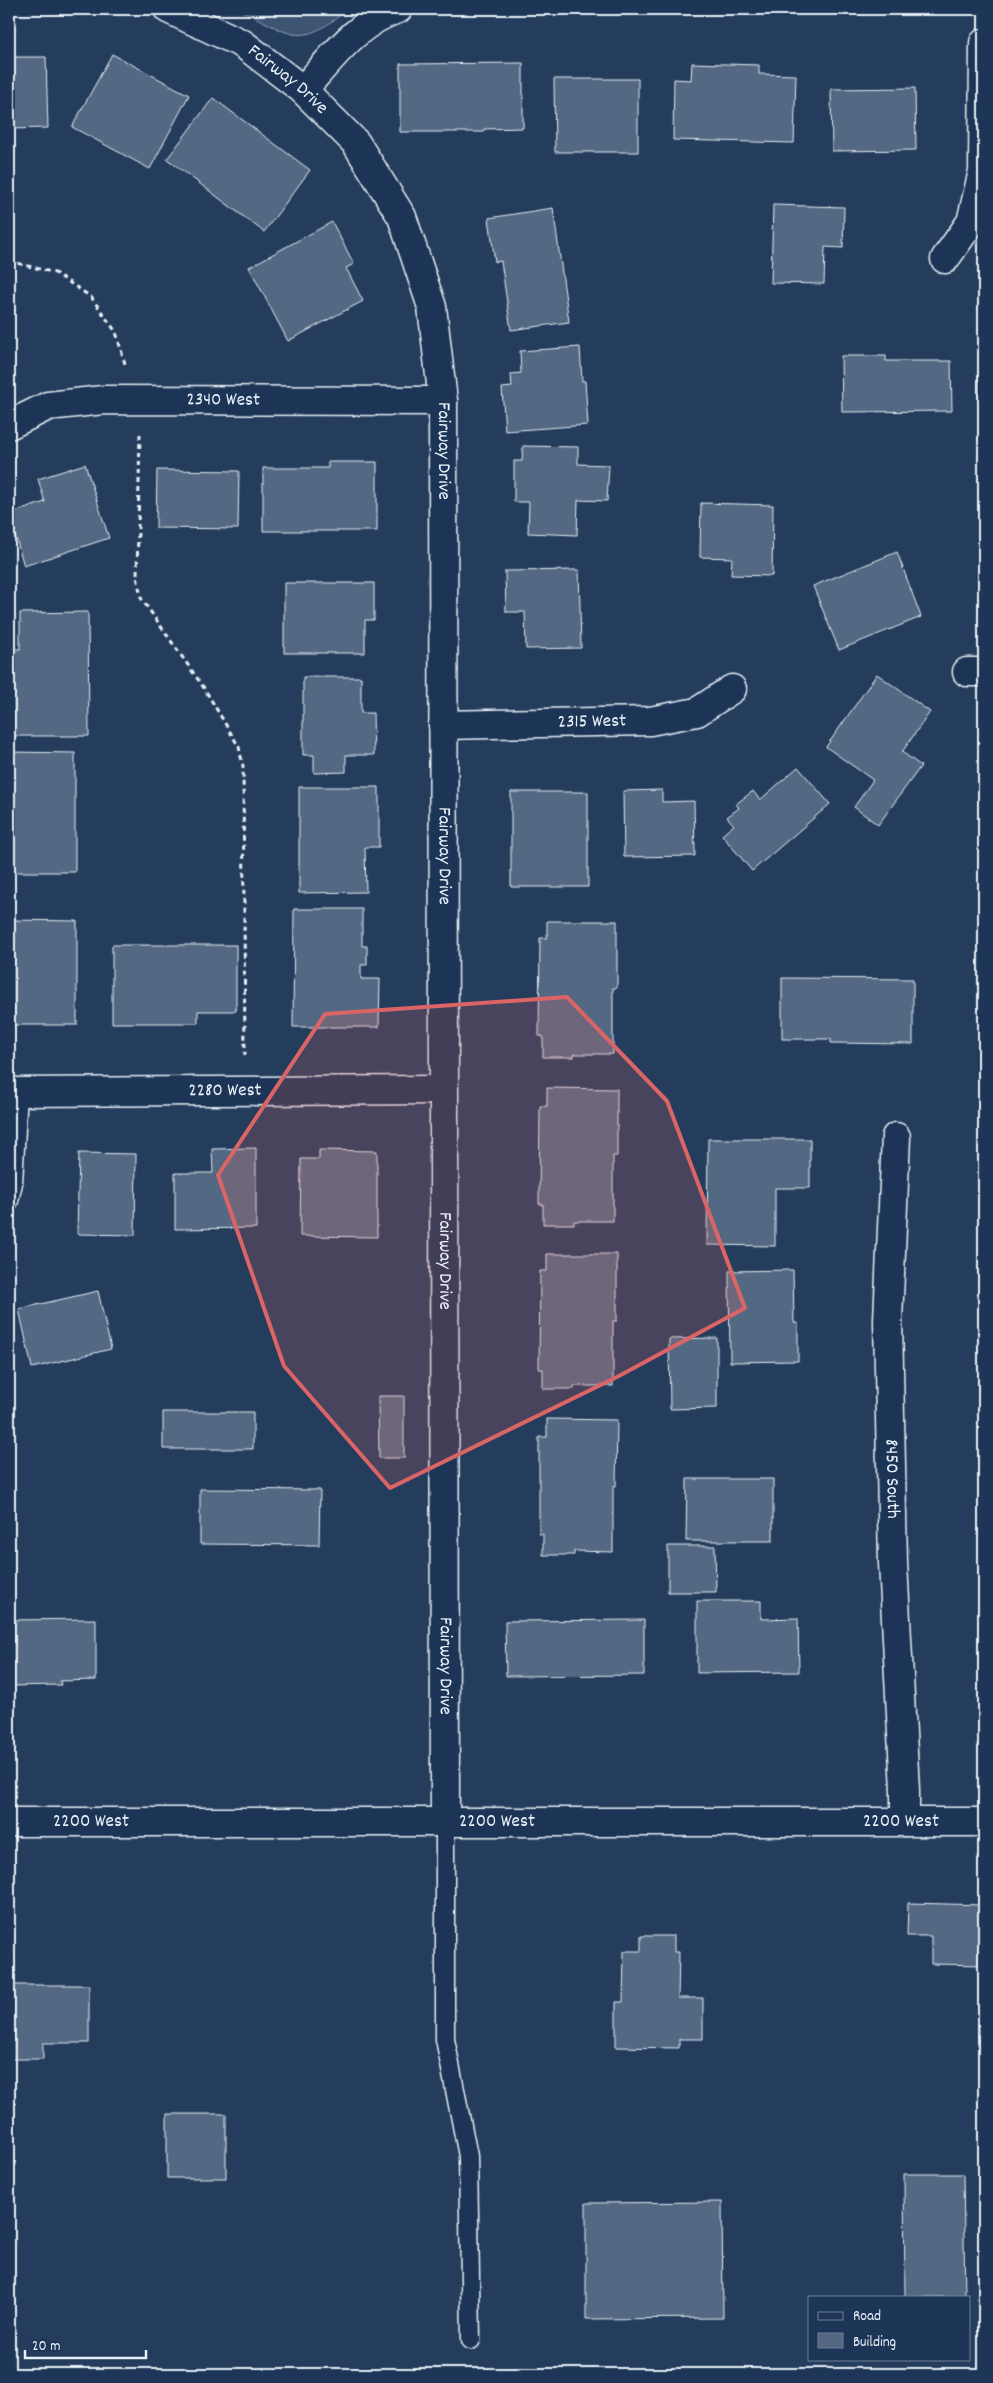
<svg xmlns="http://www.w3.org/2000/svg" width="993" height="2383" viewBox="0 0 993 2383" font-family="Dekko,sans-serif">
<style>
.green{fill:#3e5472;stroke:#93a2b5}
.building{fill:#536782;stroke:#e8f1f8}
.lines{fill:none;stroke-linecap:round;stroke-linejoin:round}
.service-casing{stroke:#e8f1f8;stroke-width:21}
.minor-casing{stroke:#e8f1f8;stroke-width:31}
.tertiary-casing{stroke:#e8f1f8;stroke-width:31}
.path{stroke:#e8f1f8;stroke-width:3;stroke-dasharray:5 4;stroke-linecap:butt}
.service{stroke:#1d3557;stroke-width:18}
.minor{stroke:#1d3557;stroke-width:28}
.tertiary{stroke:#1d3557;stroke-width:28}
.marked{fill:#db6466;fill-opacity:0.2;stroke:#db6466;stroke-width:4;stroke-linejoin:round}
.labels{text-anchor:middle;dominant-baseline:central;stroke-width:5;stroke-linejoin:round;paint-order:stroke}
.street-label{font-size:19px;fill:#e8f1f8;stroke:#1d3557}
</style>
<rect width="100%" height="100%" fill="#253d5d"/>
<filter id="ink" filterUnits="userSpaceOnUse"><feTurbulence type="fractalNoise" baseFrequency=".02" numOctaves="2"/><feDisplacementMap in="SourceGraphic" scale="10" xChannelSelector="R" yChannelSelector="G"/><feConvolveMatrix kernelMatrix="1 2 1 2 8 2 1 2 1" color-interpolation-filters="sRGB"/></filter>
<g filter="url(#ink)">
<path class="green" d="M238 9H348C296 52 292 33 238 9Z"/>
<path class="building" d="M9 51V57H46L48 128 9 129Z
M112 54 189 95 150 169 72 127Z
M523 63V128L484 129V132H400V64Z
M692 63 759 65V74L796 75 794 143 673 140 674 79 691 80Z
M554 79H638V152H555Z
M915 88 916 150 832 151 831 89Z
M213 98 310 170 264 232 167 159Z
M773 205 844 207 843 248 825 247 824 284 771 283Z
M553 208 569 322 511 330 501 261 495 262 489 218Z
M332 222 354 264 346 268 363 301 288 341 249 267Z
M580 347 582 381H585L588 425 505 431 502 388 512 387 511 374 521 373 520 351Z
M841 356H886V361H951L952 411 842 412Z
M979 360H984V440H979Z
M523 446 578 447V464L609 465 607 501 578 500 577 535 528 533 529 502H514V461H522Z
M328 462H377V531H263V468H328Z
M85 464 109 538 24 566 9 514 45 502 38 479Z
M157 470 239 471 238 529 156 528Z
M983 494H984V622L980 621Z
M701 503 773 505 772 576 731 575 732 558 700 557Z
M897 552 921 617 839 650 813 586Z
M579 570 581 648 526 649 525 612H506L505 571Z
M284 583H374V620H365V653H284Z
M88 612 89 736H9V649H20V613Z
M877 674 930 712 902 752 921 766 878 825 854 807 873 780 826 747Z
M303 677H361V713H373L374 755H346V772L314 773V755H303Z
M980 750H984V839H980Z
M9 752 75 753V872H9Z
M798 767 830 804 752 871 722 835 734 825 727 817 739 808 736 804 753 791 760 800Z
M299 787H379V847H365L366 892 299 893Z
M662 790V802L694 801 695 856 624 857 623 791Z
M511 792H588V887H511Z
M294 909H362V946H367V965H361V979H380L379 1027H293Z
M9 920 77 921V1025H10Z
M547 921H617V988H613V1054H574V1057H543V1036H539L540 938H547Z
M112 945H236V1011H198V1023H112Z
M782 978 913 979V1044L831 1043V1039H782Z
M547 1088 617 1089V1156H613V1221H574V1224H543V1204H539L540 1106H547Z
M708 1139H810V1188H775V1246L707 1245Z
M256 1148V1228L175 1229V1173H213L212 1149Z
M319 1150 377 1151V1237L300 1236 301 1159H319Z
M79 1153 136 1154 135 1235 77 1234Z
M547 1254H617V1321H613V1386H574V1389H543V1369H539L540 1271H547Z
M793 1270 794 1323H798V1361L730 1362 729 1271Z
M98 1291 111 1349 32 1368 19 1309Z
M717 1338V1408L670 1409 669 1339Z
M378 1396H404V1458H379Z
M163 1412H253V1449H163Z
M547 1419 617 1420 616 1486H613V1552L574 1551V1555H543V1534H539V1437H547Z
M687 1479H773V1541H686Z
M200 1489 320 1490 319 1545 200 1544Z
M668 1546H715L716 1592H668Z
M697 1601H761V1619L798 1618 799 1672 697 1673Z
M96 1619V1680L60 1681 61 1685 9 1686V1620Z
M644 1620V1675L506 1676 505 1621Z
M908 1903 984 1905V1965L931 1964V1936H907Z
M641 1936H674V1952H679L678 1998H703V2039H679V2048L616 2047V2002H623L624 1951H641Z
M9 1985H89V2043H43V2059H9Z
M167 2114H226V2178H167Z
M904 2174H963L965 2297H905Z
M722 2202 723 2318 586 2319V2203Z"/>
<g class="lines">
<g class="service-casing">
<path id="service" d="M9 1201 13 1183 18 1092
M445 1822V2039L468 2156 471 2340"/>
</g>
<g class="minor-casing">
<g id="minor">
<path id="s1" d="M168 9 243 44 303 90 356 143 402 217 432 307 443 401 445 1822"/>
<path d="M303 90C331 59 358 21 398 9"/>
<path d="M945 259 971 222 983 171 984 43"/>
<path id="s2" d="M9 425 48 406 103 400 443 401"/>
<path d="M967 672H984"/>
<path id="s3" d="M443 725 650 721 697 712 732 689"/>
<path id="s4" d="M9 1092 443 1090"/>
<path id="s5" d="M896 1137 888 1320 893 1563 905 1790V1822"/>
</g>
</g>
<g class="tertiary-casing">
<g id="tertiary">
<path id="s6" d="M9 1822H984"/>
</g>
</g>
<path class="path" d="M9 261 55 273 91 297 116 332 125 364
M140 434 137 576 141 598 204 688 239 747 243 766 245 1055"/>
<use href="#service" class="service"/>
<use href="#minor" class="minor"/>
<use href="#tertiary" class="tertiary"/>
</g>
</g>
<path class="marked" d="M567 997 667 1101 745 1308 617 1377 390 1488 284 1366 218 1175 325 1014Z"/>
<g class="labels">
<g class="street-label">
<text stroke="none"><textPath href="#s1" startOffset="140">Fairway Drive</textPath></text>
<text stroke="none"><textPath href="#s2" startOffset="219">2340 West</textPath></text>
<text stroke="none"><textPath href="#s1" startOffset="560">Fairway Drive</textPath></text>
<text stroke="none"><textPath href="#s3" startOffset="149">2315 West</textPath></text>
<text stroke="none"><textPath href="#s1" startOffset="965">Fairway Drive</textPath></text>
<text stroke="none"><textPath href="#s4" startOffset="216">2280 West</textPath></text>
<text stroke="none"><textPath href="#s1" startOffset="1370">Fairway Drive</textPath></text>
<text stroke="none"><textPath href="#s5" startOffset="342">8450 South</textPath></text>
<text stroke="none"><textPath href="#s1" startOffset="1775">Fairway Drive</textPath></text>
<text stroke="none"><textPath href="#s6" startOffset="82">2200 West</textPath></text>
<text stroke="none"><textPath href="#s6" startOffset="488">2200 West</textPath></text>
<text stroke="none"><textPath href="#s6" startOffset="892">2200 West</textPath></text>
</g>
</g>
<rect width="993" height="2383" fill="none" stroke="#1d3557" stroke-width="30"/>
<rect x="15" y="15" width="963" height="2353" fill="none" stroke="#e8f1f8" stroke-width="2" filter="url(#ink)"/>
<rect x="808" y="2296" width="162" height="65" fill="#1d3557" stroke="#6e8097"/>
<rect x="818" y="2312" width="25" height="8" fill="#1d3557" stroke="#6e8097"/>
<text x="853" y="2320" font-size="15" fill="#e8f1f8">Road</text>
<rect x="818" y="2333" width="25" height="15" fill="#536782" stroke="#6e8097"/>
<text x="853" y="2346" font-size="15" fill="#e8f1f8">Building</text>
<path d="M25 2350v8h121v-8" fill="none" stroke="#e8f1f8" stroke-width="2.5"/>
<text x="32" y="2350" font-size="15" fill="#e8f1f8" stroke="#1d3557" stroke-width="4" paint-order="stroke">20 m</text>
</svg>
